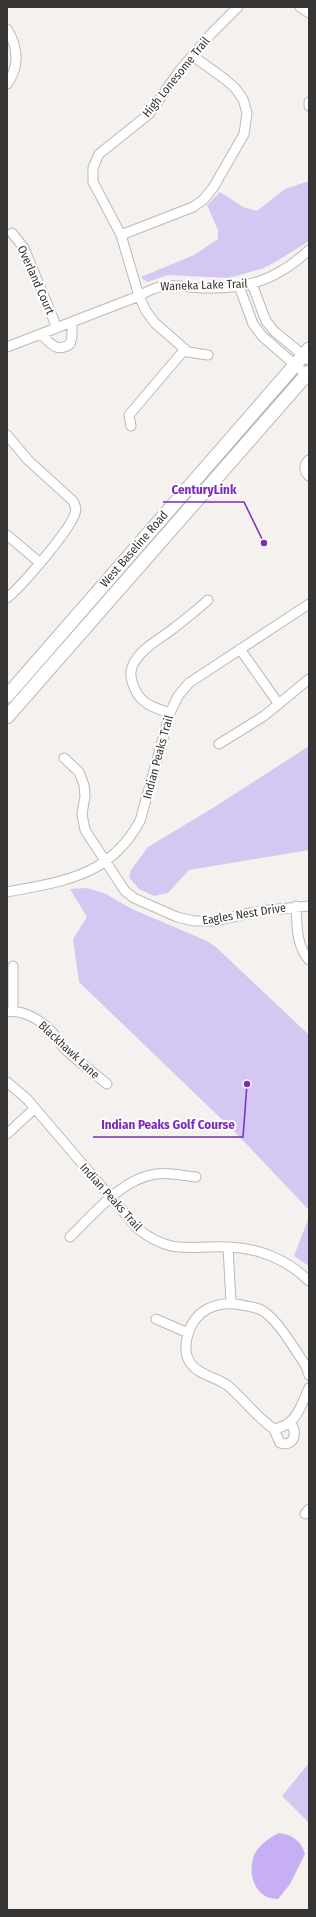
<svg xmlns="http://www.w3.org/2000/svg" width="316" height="1917" viewBox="0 0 316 1917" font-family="'Fira Sans Condensed',sans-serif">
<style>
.green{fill:#d4c7f2}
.water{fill:#c6aff2}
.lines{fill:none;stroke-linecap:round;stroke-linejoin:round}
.street-casing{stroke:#bcb9b6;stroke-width:11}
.secondary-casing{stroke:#bcb9b6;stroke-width:15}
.street{stroke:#fff;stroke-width:9}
.secondary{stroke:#fff;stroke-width:13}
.labels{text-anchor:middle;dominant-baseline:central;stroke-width:4;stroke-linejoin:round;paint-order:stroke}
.street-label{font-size:12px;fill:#363534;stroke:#fff}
.leader{fill:none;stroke:#7b2cbf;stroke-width:1.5}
.callout-dot{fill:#7b2cbf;stroke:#fff;stroke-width:1.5}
.callout-label{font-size:13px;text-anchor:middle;font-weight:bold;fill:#7b2cbf;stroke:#fff;stroke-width:4;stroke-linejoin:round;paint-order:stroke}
</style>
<rect width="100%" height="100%" fill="#f4f1ee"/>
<path class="green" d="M309 181V241L277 261 264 268 229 278 168 275 147 282 141 277 194 255 218 239V230L207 205 220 192 243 207 257 211 285 189Z
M309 746V850L189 870 168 893 154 896 139 889 129 877 131 870 148 847 216 806Z
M87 888 106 894 132 909 207 941 217 948 309 1035V1210L235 1132 79 982 73 939 87 917 70 889Z
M309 1217V1266L294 1256Z
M309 1763V1823L282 1796Z"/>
<path class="water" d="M279 1833C293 1835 301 1841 305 1854L290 1884 278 1899C253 1900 245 1868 257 1850 263 1842 271 1837 279 1833Z"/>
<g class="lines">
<g class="street-casing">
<path id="street" d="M300 7 309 13
M7 29C18 47 20 66 7 84
M309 102V106
M12 233 24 248 57 328
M121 235 193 207 203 200 213 188 244 134 247 113 243 99 235 88 226 80 193 56
M252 284 266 321 274 331 309 360
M239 286 253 324 262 336 309 377
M41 334C51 344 57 353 70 344L72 337V323
M7 347 139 296C165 280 178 287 206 288 249 289 278 279 309 250
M208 355 188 352 155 323 146 311 139 296 121 235 93 182V168L99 154 149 114 180 70 210 35 238 7
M131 426 129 415 185 349
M7 435 28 460 73 501C75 505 77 509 75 513 71 529 21 587 7 598
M309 460C303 465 304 471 309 476
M7 535 39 562
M240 649 278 703
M170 713C155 708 140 704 134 687 130 678 129 670 135 661 143 648 158 640 170 631 183 621 196 611 208 600
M219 744 264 716 309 679
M64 758 79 772 84 785 85 796 82 814 85 830 125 891 134 898 152 906 177 917 194 921H216L259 911 309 906
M7 892C64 881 109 877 140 821L170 713 178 696 189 683 309 604
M296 906C297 924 296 946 309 960
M13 966V1010
M7 1012C22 1009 41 1020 51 1031 56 1036 59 1043 64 1048 77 1061 93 1072 107 1084
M7 1082 27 1099 138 1229C173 1256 189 1245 229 1247 259 1248 288 1260 309 1281
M7 1134 34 1109
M70 1237C94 1214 121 1179 156 1174 169 1172 183 1176 196 1177
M228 1247 231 1303
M156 1319 188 1333
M309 1375 306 1366C295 1350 279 1321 263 1311 257 1307 250 1307 242 1305 216 1300 193 1310 187 1338 185 1347 185 1356 191 1364 199 1375 216 1377 227 1385 244 1399 256 1417 274 1429 297 1425 300 1407 309 1388
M274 1429 280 1443C295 1447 297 1433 291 1423
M305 1514 309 1509"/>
</g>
<g class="secondary-casing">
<path id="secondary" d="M7 696 309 349
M7 717 309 372"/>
</g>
<use href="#street" class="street"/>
<use href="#secondary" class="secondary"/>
</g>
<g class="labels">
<g class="street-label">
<text transform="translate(176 77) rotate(-51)">High Lonesome Trail</text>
<text transform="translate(36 280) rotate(66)">Overland Court</text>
<text transform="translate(204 285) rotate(-2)">Waneka Lake Trail</text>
<text transform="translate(134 549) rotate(-49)">West Baseline Road</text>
<text transform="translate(158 757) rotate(-75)">Indian Peaks Trail</text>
<text transform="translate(244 914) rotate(-9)">Eagles Nest Drive</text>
<text transform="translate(69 1050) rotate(43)">Blackhawk Lane</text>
<text transform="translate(111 1197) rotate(48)">Indian Peaks Trail</text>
</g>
</g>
<path class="leader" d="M264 543L244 502H163M247 1084L243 1137H93"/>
<g class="callout-dot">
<circle cx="264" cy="543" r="4"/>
<circle cx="247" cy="1084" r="4"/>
</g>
<g class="callout-label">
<text x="204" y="494">CenturyLink</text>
<text x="168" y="1129">Indian Peaks Golf Course</text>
</g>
<rect width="316" height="1917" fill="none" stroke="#363534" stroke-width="16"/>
</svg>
